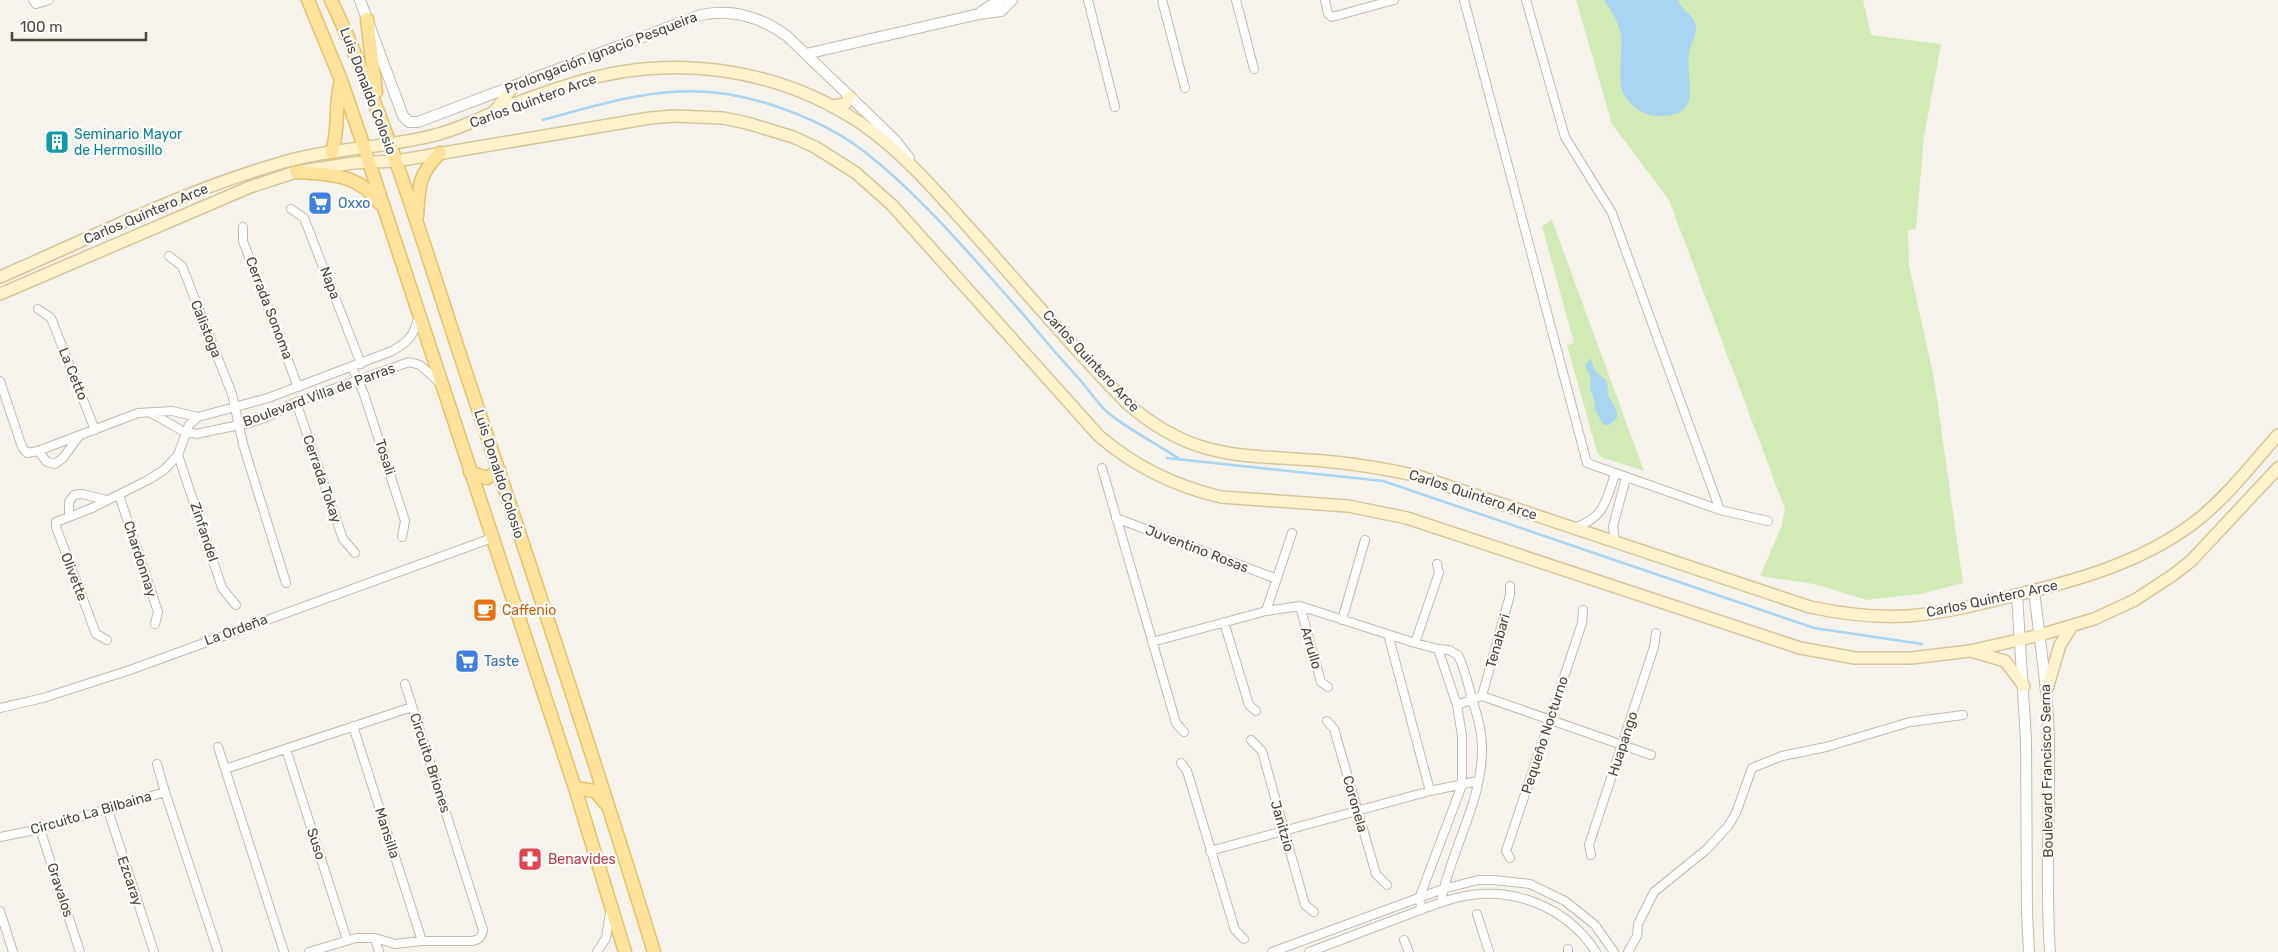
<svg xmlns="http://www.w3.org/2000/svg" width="2278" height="952" viewBox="0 0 2278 952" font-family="Rubik,sans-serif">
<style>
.green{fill:#d2eab5}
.water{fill:#a9d4f2}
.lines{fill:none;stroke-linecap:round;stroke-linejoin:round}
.stream{stroke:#a9d4f2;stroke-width:2.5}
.minor-casing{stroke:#c2bbae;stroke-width:10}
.tertiary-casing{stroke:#c2bbae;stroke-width:12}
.secondary-casing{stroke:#d6c79b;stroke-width:14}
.primary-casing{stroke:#e6c16a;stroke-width:15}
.minor{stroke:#fff;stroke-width:8}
.tertiary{stroke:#fff;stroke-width:10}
.secondary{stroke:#fff3cd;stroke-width:11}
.primary{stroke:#ffe39c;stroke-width:12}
.labels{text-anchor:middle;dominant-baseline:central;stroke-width:4.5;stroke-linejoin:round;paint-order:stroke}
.street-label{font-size:14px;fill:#4b4439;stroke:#fff}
.culture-label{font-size:14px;fill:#0d838f;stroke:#fff;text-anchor:start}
.shop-label{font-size:14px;fill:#366cbe;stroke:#fff;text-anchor:start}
.food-label{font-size:14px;fill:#c56008;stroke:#fff;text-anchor:start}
.health-label{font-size:14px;fill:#be3a42;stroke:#fff;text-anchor:start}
</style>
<rect width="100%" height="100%" fill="#f6f3ec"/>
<path class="green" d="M1576 0H1863L1871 35 1941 44 1924 137 1916 228 1908 231 1909 265 1934 378 1963 583 1920 594 1867 600 1814 584 1760 576 1781 528 1785 509 1669 200 1612 124Z
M1552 220 1644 471 1601 457 1597 452 1567 345 1574 343 1542 226Z"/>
<path class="water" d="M1604 0H1678C1682 11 1695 15 1696 27 1697 36 1690 44 1689 53 1685 81 1704 116 1661 116 1645 116 1635 110 1626 98 1614 82 1625 49 1620 30 1617 20 1610 9 1604 0Z
M1591 358 1594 370 1607 381 1608 395 1617 411V418L1609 425H1603L1595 409 1594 399 1590 388 1591 378 1585 365Z"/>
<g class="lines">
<path class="stream" d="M543 120C602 103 665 84 727 94 770 101 819 120 854 144 914 187 973 258 1022 313 1041 336 1061 359 1081 381 1089 391 1097 402 1106 411 1124 427 1157 444 1178 458
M1167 458 1383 481 1814 628 1922 644"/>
<g class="minor-casing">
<path id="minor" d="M33 0 36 4 49 0
M1088 0 1115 107
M1162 0 1185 88
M1236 0 1254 69
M1325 0 1328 14 1332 17 1394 0
M1464 0 1587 463 1720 510 1768 521
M1526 0 1565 137 1612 213 1720 510
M291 209 304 218 361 364
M243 227V241L298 387
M169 256 182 266 232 394 243 444 286 583
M38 309 51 318 95 430
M352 367 364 394 405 521 402 537
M0 381 22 447 27 453 38 451 138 413 172 411 198 417
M296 402 343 539 355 553
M151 413 181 430 196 434 249 423 267 417 296 402 409 362 420 365 440 383
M38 451 47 462 55 464 63 458 79 436
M178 455 222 588 236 605
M1102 468 1176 723 1184 732
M119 495 158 612 155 624
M69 516V502L74 495 82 494 106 500
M1116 518 1277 579
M1574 528C1604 518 1606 502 1615 474
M1615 542 1613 526 1626 478
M1300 606 1321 682 1328 687
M1266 611 1292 533
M1342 620 1365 540
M1224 622 1249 705 1256 711
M1388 634 1430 791
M107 640 96 634 56 527V522L92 508 148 480 164 470 178 455 189 425 198 417 268 398 392 351C408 342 414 336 418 318
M1152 642 1266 611 1300 606 1415 643 1438 649 1449 650 1458 655C1465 669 1468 684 1472 699 1477 715 1482 730 1482 747 1483 802 1450 850 1441 902
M1415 643 1439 573 1437 564
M1482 696 1510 595V586
M1457 705 1482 696 1651 755
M0 708 43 698 130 670 492 538
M1327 721 1334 729 1376 874 1387 885
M353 726 422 941
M1251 740 1262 751 1305 905 1314 912
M218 747 284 952
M286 749 347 940
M1181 763 1187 771 1235 930 1244 939
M157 764 165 792
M225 769 412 707
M108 810 154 952
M40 829 80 952
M0 837 40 829 165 792 218 952
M1210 851 1430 791 1478 781
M1591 855 1589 845 1654 647 1656 633
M1510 858 1506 851 1582 623 1583 610
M1421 910 1420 896 1462 785V736L1457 705 1438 649
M0 911 13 952
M1477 914 1489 952
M375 938 379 952
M1404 940 1409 952
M1568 949V952
M309 952 356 938H375L395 944 422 941H472C479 940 482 937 483 930L405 684
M597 952 606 938 610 913
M1272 952 1443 889 1478 880H1494L1530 884 1565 901 1595 925 1614 952
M1309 952C1339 941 1369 929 1399 918 1418 911 1437 903 1456 898 1510 884 1566 906 1596 952
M1628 952 1637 936 1638 924 1654 892 1707 849 1728 826 1736 813 1752 768 1782 756 1826 747 1910 722 1963 715"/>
</g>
<g class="tertiary-casing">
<path id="tertiary" d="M360 0 403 116 409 122H418L701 15C732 8 762 18 787 36L894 139 909 158
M981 12 999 0
M806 54 979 14 1001 11 1012 0
M2034 591C2040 642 2048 691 2049 743 2050 812 2045 882 2050 952
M2017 595 2026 740 2027 913 2029 952"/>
</g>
<g class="secondary-casing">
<path id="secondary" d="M831 106 845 104 850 97
M494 112 512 88
M0 277C92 237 188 189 284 162 332 148 383 148 431 136 453 131 472 122 492 113 519 101 549 91 578 82 672 53 777 68 859 122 903 152 936 191 971 230 1023 288 1073 349 1128 404 1195 462 1243 454 1324 461 1356 464 1387 469 1418 476L1810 607C1843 614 1875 618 1908 616 1945 613 1981 604 2016 595 2078 580 2139 563 2191 525 2225 500 2250 466 2278 435
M0 294 250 187 296 172 353 163 396 161 650 118 674 116 723 118 747 123 793 137 815 147 856 173 892 205 1099 436C1135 467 1174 486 1221 497L1348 506 1407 518 1800 648 1855 658H1911L1970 651 2040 635 2094 619 2135 600 2173 575 2191 561 2278 468
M1974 652 2005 661 2024 686
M2047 689 2060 645 2072 626"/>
</g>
<g class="primary-casing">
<path id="primary" d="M308 0 341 80 364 147 575 788 625 952
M331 0C387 119 424 246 465 370 530 564 594 757 654 952
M367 19 376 92
M332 152C340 126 334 106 341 80
M296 172C328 174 360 174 379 203
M417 216C419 186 418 175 440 153
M470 472 487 478 499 470
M575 788 595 791 605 803"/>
</g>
<use href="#minor" class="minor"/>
<use href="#tertiary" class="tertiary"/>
<use href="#secondary" class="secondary"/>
<use href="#primary" class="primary"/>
</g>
<defs>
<g id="building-square" transform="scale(1.25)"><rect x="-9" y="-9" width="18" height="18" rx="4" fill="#0f9aa8" stroke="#fff"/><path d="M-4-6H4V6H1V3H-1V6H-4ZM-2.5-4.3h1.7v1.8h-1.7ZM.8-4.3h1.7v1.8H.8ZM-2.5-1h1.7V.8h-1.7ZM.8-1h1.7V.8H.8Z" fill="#fff"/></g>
<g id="supermarket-square" transform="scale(1.25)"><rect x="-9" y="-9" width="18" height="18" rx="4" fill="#3f7fe0" stroke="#fff"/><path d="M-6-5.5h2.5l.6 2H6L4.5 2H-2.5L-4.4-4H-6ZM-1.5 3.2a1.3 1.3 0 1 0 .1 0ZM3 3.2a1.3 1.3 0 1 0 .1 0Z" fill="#fff"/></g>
<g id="cafe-square" transform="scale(1.25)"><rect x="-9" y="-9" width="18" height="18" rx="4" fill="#e8710a" stroke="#fff"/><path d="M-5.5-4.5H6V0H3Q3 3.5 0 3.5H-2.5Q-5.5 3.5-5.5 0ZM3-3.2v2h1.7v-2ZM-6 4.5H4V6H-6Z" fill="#fff"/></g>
<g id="pharmacy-square" transform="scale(1.25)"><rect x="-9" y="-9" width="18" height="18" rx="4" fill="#e0444e" stroke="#fff"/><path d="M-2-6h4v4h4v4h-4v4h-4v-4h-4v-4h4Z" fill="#fff"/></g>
</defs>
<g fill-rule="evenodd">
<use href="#building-square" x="57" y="142"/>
<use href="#supermarket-square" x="320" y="203"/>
<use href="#cafe-square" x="485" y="610"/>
<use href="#supermarket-square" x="467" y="661"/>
<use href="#pharmacy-square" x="530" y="859"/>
</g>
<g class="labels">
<g class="street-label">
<text transform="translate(601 53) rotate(-21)">Prolongación Ignacio Pesqueira</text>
<text transform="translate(368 91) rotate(69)">Luis Donaldo Colosio</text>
<text transform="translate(533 101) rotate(-20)">Carlos Quintero Arce</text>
<text transform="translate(146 214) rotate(-23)">Carlos Quintero Arce</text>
<text transform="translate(330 283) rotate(69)">Napa</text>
<text transform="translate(269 308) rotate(69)">Cerrada Sonoma</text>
<text transform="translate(206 329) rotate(68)">Calistoga</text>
<text transform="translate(1091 361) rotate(47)">Carlos Quintero Arce</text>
<text transform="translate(73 374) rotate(68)">La Cetto</text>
<text transform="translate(319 395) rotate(-20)">Boulevard Villa de Parras</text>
<text transform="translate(385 457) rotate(72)">Tosali</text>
<text transform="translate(499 474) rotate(72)">Luis Donaldo Colosio</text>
<text transform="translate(322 479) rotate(71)">Cerrada Tokay</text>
<text transform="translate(1473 495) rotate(18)">Carlos Quintero Arce</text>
<text transform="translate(204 532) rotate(72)">Zinfandel</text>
<text transform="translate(1197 549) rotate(21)">Juventino Rosas</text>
<text transform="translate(140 559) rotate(72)">Chardonnay</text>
<text transform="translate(74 577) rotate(69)">Olivette</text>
<text transform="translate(1992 599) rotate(-12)">Carlos Quintero Arce</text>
<text transform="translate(236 630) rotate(-20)">La Ordeña</text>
<text transform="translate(1498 641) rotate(-74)">Tenabari</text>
<text transform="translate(1311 648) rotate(74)">Arrullo</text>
<text transform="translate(1545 735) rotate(-72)">Pequeño Nocturno</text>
<text transform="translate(1623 744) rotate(-72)">Huapango</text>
<text transform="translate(430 763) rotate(72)">Circuito Briones</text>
<text transform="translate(2047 771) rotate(-91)">Boulevard Francisco Serna</text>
<text transform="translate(1355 804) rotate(74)">Coronela</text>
<text transform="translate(91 813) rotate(-16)">Circuito La Bilbaina</text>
<text transform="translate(1282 826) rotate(74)">Janitzio</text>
<text transform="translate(387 833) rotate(72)">Mansilla</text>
<text transform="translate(316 844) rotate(72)">Suso</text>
<text transform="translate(130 881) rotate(71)">Ezcaray</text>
<text transform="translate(60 890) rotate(72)">Gravalos</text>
</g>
<g class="culture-label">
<text x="74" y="134">Seminario Mayor<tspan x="74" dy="16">de Hermosillo</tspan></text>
</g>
<g class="shop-label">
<text x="338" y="203">Oxxo</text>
<text x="484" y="661">Taste</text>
</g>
<g class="food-label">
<text x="502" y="610">Caffenio</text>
</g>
<g class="health-label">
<text x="548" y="859">Benavides</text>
</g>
</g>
<path d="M12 32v8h134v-8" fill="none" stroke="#4b4439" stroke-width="2.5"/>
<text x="20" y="32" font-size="15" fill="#4b4439" stroke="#ffffff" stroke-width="4" paint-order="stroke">100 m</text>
</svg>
